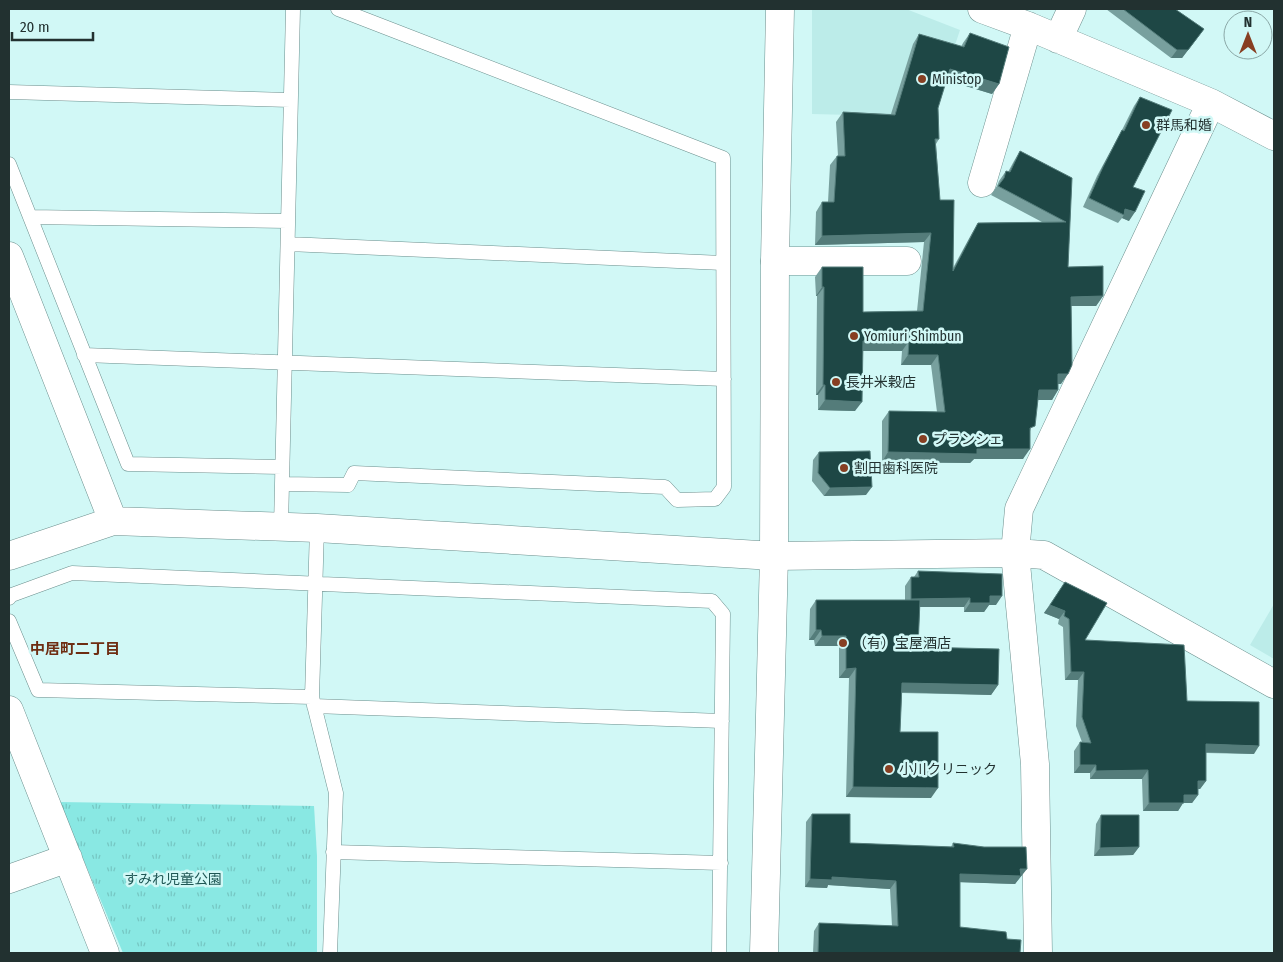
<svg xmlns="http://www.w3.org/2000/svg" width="1283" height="962" viewBox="0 0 1283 962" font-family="'Fira Sans Condensed','Noto Sans JP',sans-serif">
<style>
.built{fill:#bcece9}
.park{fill:url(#park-tufts)}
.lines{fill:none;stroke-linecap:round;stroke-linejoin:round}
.service-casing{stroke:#6b8f8d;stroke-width:15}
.minor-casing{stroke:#6b8f8d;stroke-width:29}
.tertiary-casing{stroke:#6b8f8d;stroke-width:29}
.service{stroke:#fff;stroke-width:14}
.minor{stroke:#fff;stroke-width:28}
.tertiary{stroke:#fff;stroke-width:28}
.wall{fill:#78a09e}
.shaded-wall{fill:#547c7a}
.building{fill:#1e4745;stroke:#547c7a}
.poi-dot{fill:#873f22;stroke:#d1f8f6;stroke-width:2}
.labels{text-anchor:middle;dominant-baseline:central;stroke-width:5;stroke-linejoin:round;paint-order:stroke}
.poi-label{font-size:14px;fill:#223130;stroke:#d1f8f6;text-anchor:start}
.park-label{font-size:14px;fill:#1e5654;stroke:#d1f8f6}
.neighbourhood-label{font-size:15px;font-weight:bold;fill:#6e2d12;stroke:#d1f8f6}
</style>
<defs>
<pattern id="park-tufts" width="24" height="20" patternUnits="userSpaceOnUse" patternTransform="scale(1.25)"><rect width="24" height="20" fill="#89e8e3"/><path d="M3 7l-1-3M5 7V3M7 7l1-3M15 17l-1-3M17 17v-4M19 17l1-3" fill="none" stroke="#76c7c3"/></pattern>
</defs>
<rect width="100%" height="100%" fill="#d1f8f6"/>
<path class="built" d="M812 9H906L960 30 931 117 812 114Z
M1274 604V659L1250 645Z"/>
<path class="park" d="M59 802 314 806 317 856V953H123Z"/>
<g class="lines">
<g class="service-casing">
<path id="service" d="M9 92 290 100
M9 164 128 464 282 467
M30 217 287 221
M288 244 723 263
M84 355 724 379
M282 484 348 485 354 473 665 487 677 500 715 499 724 487 723 158 338 9
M281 527 293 9
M317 528 312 697 336 793 330 953
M9 598V596L72 573 712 601 723 614 719 953
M9 621 38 690 312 697
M314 706 722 721
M333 852 721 863"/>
</g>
<g class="minor-casing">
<path id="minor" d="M982 9 1028 26 1211 103 1274 136
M1058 39 1072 9
M982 183 1028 26
M9 256 113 521
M775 261H907
M9 556 113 521 317 528 774 556 1015 553 1044 555 1274 684
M9 710 105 953
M9 879 68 858
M1038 953 1035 764 1015 553 1019 509 1211 103"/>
</g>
<g class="tertiary-casing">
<path id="tertiary" d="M764 953 774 556 775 261 780 9"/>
</g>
<use href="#service" class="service"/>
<use href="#minor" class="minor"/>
<use href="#tertiary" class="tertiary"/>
</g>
<path class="wall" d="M1106 9H1175L1204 29 1182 58H1171Z
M970 33 999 84 992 94 946 80 938 108 939 139 936 144 940 200 953 268 972 233 978 223 1042 222 991 195 997 186 999 181 1006 171 1008 172 1014 161 1020 151 1072 178 1068 267 1103 296 1096 306H1071L1061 384H1058V390L1052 400H1038L1023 459H974L970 463 882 462V421L889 411 937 412 931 365H901L902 351H863L855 411 818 410V395H816L817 296H816L815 277 822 267 863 312 917 311 924 242 815 245 816 212 822 202H828L830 165 837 156H838L836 122 843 112 891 114 913 44 919 34 961 47 963 43Z
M1140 97 1133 187 1129 221 1122 218 1118 223 1083 207 1097 176 1117 139 1121 132 1134 106Z
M819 452 866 495 824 496 812 481 813 460Z
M918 571 996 605H989L984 612H964V607H920L918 647 998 685 991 695 902 693 900 732 931 798 846 797 849 678H839V646H815L814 640H809L810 609 816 600H905V586L911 577H914Z
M1065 582 1085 640 1187 701 1254 754 1206 753V781L1200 789H1198V795L1192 803H1183L1178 811H1143L1142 779H1090V773H1074V751L1080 742H1082L1076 726 1078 680H1065L1063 627 1058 624 1059 619 1044 613Z
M812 814 850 843 951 847 953 843 1021 877H1020L1015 884 960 882V927L1007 939 1020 953H813L814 931 819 923 892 926 890 889 828 885 827 888 805 887 806 822Z
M1101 815 1139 847 1133 855 1094 856 1096 824Z"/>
<path class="shaded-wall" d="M1204 29 1182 58H1171L1177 50Z
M950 69 999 84 992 94 943 79Z
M1125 209 1135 212 1129 221 1122 218 1124 215Z
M931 233 924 242 815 245 822 236Z
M822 287H824L817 296H816Z
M1103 296 1096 306H1064L1071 297Z
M863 341H909L902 351H856Z
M908 355H938L931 365H901Z
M1058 374H1068L1061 384H1052Z
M823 385H825L818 395H816Z
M1039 390H1058L1052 400H1033Z
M825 400 862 402 855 411 818 410Z
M977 449H1030L1023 459H974L970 463 882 462 888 452Z
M872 487 866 495 824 496 830 488Z
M990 596H1002L996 605H989L984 612H964L970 603Z
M970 598 964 607H905L911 599Z
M1050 605 1065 611 1059 619 1044 613Z
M816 630H821L814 640H809Z
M822 636H846L839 646H815Z
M856 668 849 678H839L846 669Z
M1071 672H1084L1078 680H1065Z
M902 683 998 685 991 695 895 692Z
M1206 744 1259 746 1254 754 1200 752Z
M1080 765H1096L1090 773H1074Z
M1148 770 1142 779H1090L1096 771Z
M1198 781H1206L1200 789H1192Z
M853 787 938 788 931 798 846 797Z
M1184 795H1198L1192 803H1183L1178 811H1143L1149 803Z
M1139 847 1133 855 1094 856 1100 848Z
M1020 869H1027L1015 884 954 882 960 874Z
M832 877 896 881 890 889 828 885 827 888 805 887 810 879Z"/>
<path class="building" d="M1123 9H1175L1204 29 1188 50H1177Z
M970 33 1009 47 999 84 950 69 938 108 939 139H935L940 200H954L953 271 978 223 1066 222 998 186 1004 178 1006 171 1010 172 1020 151 1072 178 1068 267 1103 266V296L1071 297 1072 365 1068 374H1058V390H1039L1035 426 1030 428V449H977V454L888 452 889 411 945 412 938 355H908L909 341H863L862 402 825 400V385H823L824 287H822V267H863V312L923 311 931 233 822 236V202H834L837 156H845L843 112 895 115 919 34 964 47Z
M1140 97 1172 110 1133 187 1145 191 1135 212 1125 209 1124 215 1089 198 1103 167 1122 130 1124 131Z
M870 451 872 487 830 488 818 473 819 452Z
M918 571 1002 574V596H990V603H970V598L911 599V577H919Z
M1065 582 1107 603 1085 640 1184 645 1187 701 1259 702V746L1206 744V781H1198V795H1184V803H1149L1148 770 1096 771V765H1080V742L1091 743 1082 717 1084 672H1071L1069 619 1064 616 1065 611 1050 605Z
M816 600H920L918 647 999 649 998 685 902 683 900 732H938V788L853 787 856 668 846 669V636H822L821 630H816Z
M812 814H850V843L954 847 953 843 984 847H1026L1027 869H1020L1021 876 960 874V927L1006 932 1007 939 1021 940 1020 953H818L819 923 898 926 896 881 832 877V880L810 879Z
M1101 815H1139V847L1100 848Z"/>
<g class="poi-dot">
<circle cx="922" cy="79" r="5"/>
<circle cx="1146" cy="125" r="5"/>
<circle cx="854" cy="336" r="5"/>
<circle cx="836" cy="382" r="5"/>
<circle cx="923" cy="439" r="5"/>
<circle cx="844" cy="468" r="5"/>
<circle cx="843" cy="643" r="5"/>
<circle cx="889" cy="769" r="5"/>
</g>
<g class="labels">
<g class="poi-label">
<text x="932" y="79">Ministop</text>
<text x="1156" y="125">群馬和婚</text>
<text x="864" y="336">Yomiuri Shimbun</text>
<text x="846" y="382">長井米穀店</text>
<text x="933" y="439">プランシェ</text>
<text x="854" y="468">割田歯科医院</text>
<text x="853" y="643">（有）宝屋酒店</text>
<text x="899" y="769">小川クリニック</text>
</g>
<g class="park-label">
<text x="173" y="879">すみれ児童公園</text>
</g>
<g class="neighbourhood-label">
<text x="75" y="649">中居町二丁目</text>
</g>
</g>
<rect width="1283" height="962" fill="none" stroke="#223130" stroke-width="20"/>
<g transform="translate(1248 35)"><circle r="24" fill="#d1f8f6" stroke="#8ba8a7"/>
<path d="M0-4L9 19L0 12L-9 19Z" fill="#873f22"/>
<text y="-8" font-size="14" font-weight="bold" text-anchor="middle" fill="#223130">N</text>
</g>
<path d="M12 32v8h81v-8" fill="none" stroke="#223130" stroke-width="2.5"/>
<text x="20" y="32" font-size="15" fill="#223130" stroke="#d1f8f6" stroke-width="4" paint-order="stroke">20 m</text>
</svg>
